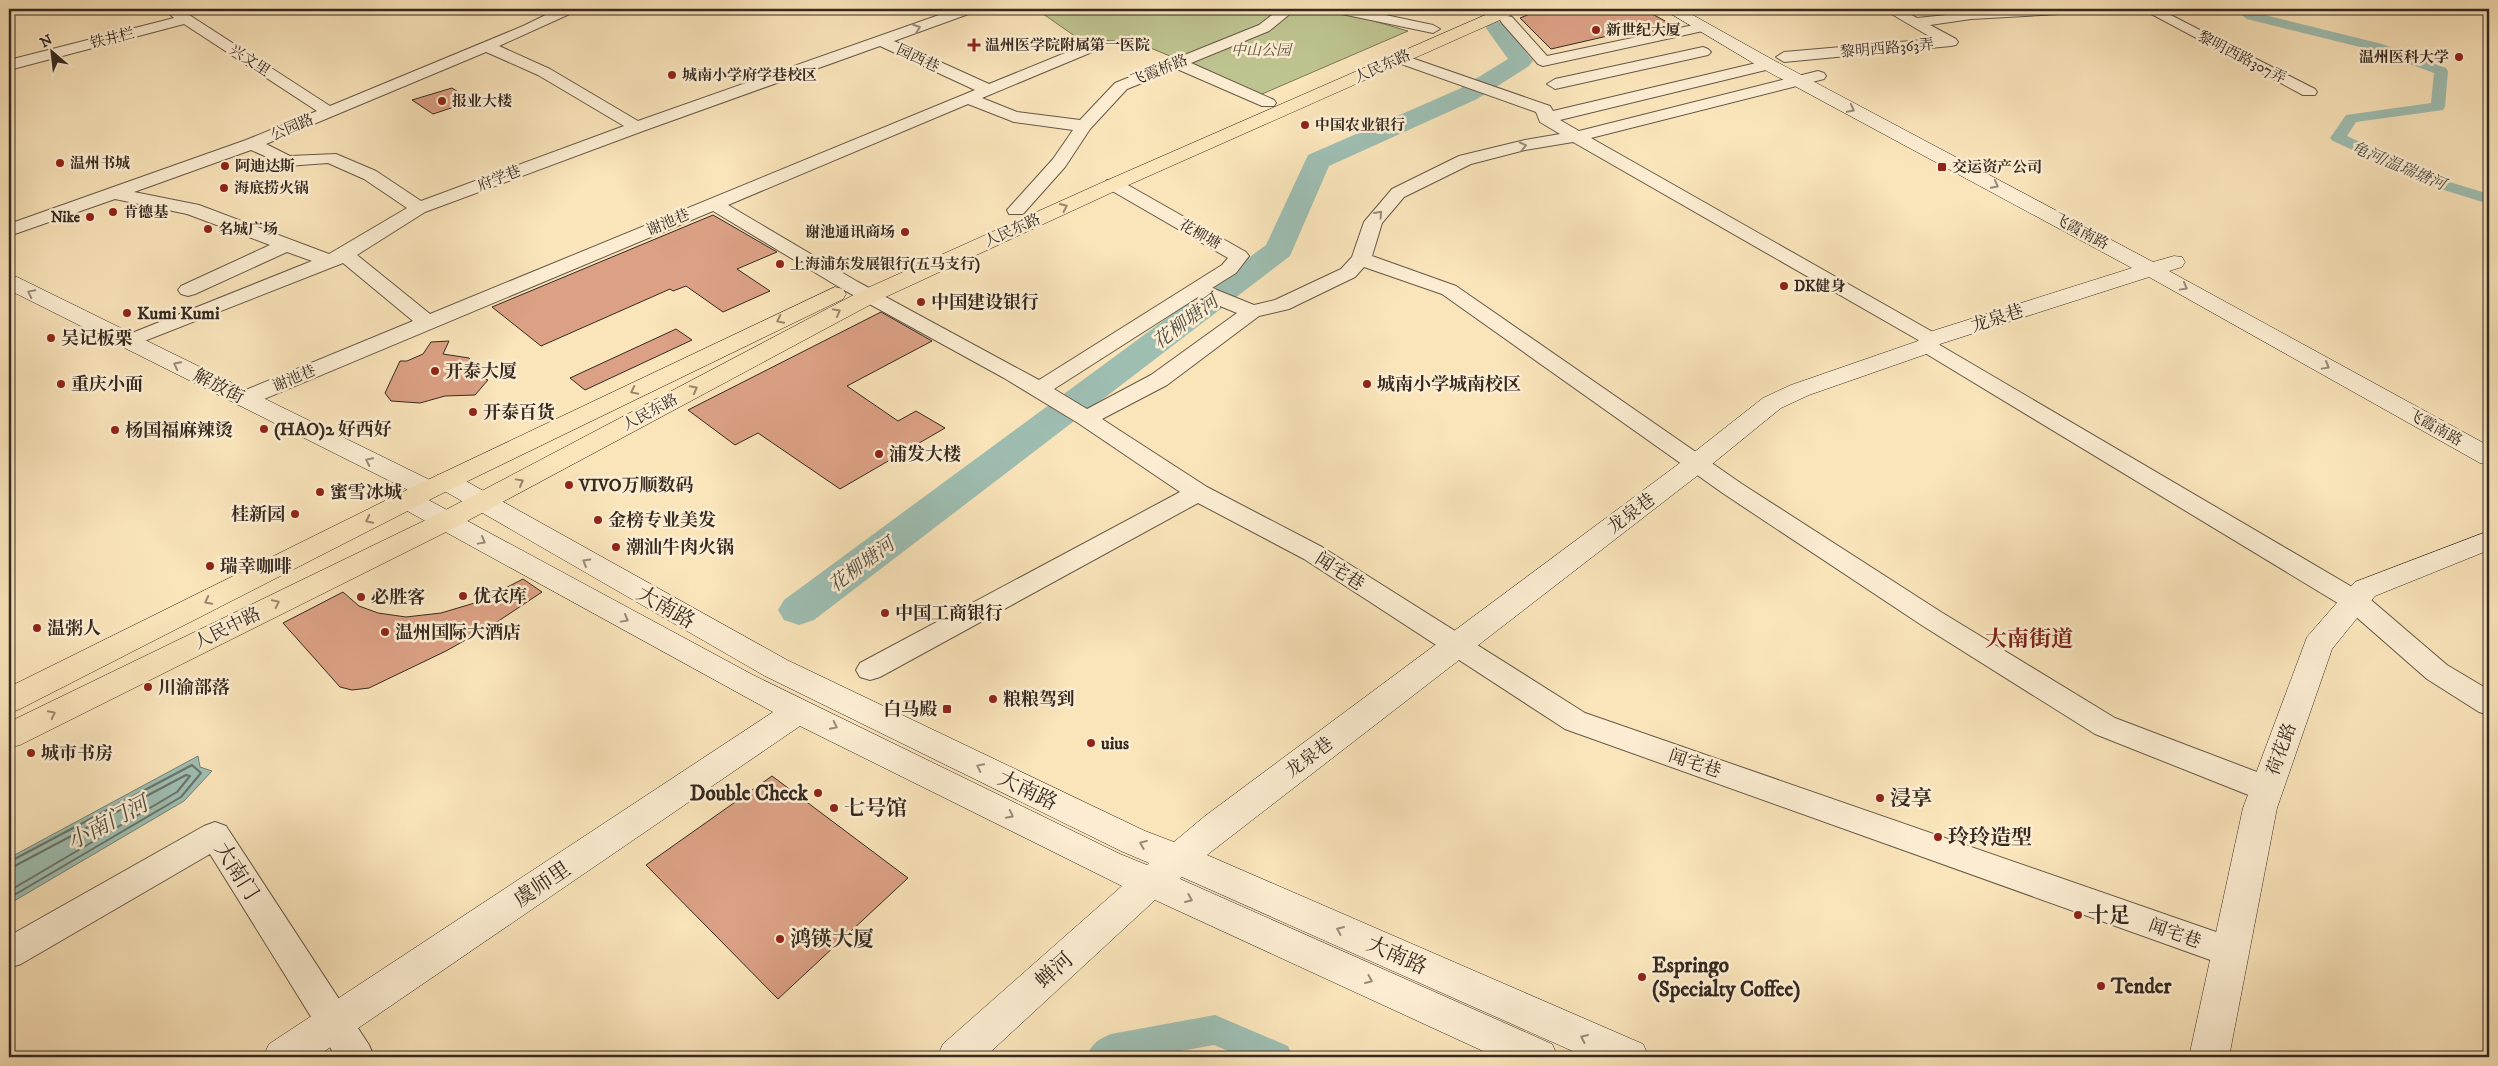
<svg xmlns="http://www.w3.org/2000/svg" width="2498" height="1066" font-family="'IM FELL DW Pica','Noto Serif SC',serif">
<rect width="100%" height="100%" fill="#fae4ba"/>
<filter id="stains"><feTurbulence type="fractalNoise" baseFrequency=".004" numOctaves="4"/><feColorMatrix values="0 0 0 0 .2 0 0 0 0 .09 0 0 0 0 .02 0 0 0 .5 -.17"/></filter>
<radialGradient id="worn" r=".72"><stop offset=".6" stop-color="#630" stop-opacity="0"/><stop offset="1" stop-color="#630" stop-opacity=".3"/></radialGradient>
<path fill="#bec490" stroke="#7a7658" d="M1036,9H1333L1408,31L1262,94L1136,42L1079,39Z"/>
<path fill="#9ebeb2" stroke="#748278" d="M198,756L200,767L212,771L184,801L9,904V858Z"/>
<g fill="none" stroke-linecap="round" stroke-linejoin="round">
<path stroke="#6a7469" stroke-width="2" d="M9,862L192,765L201,773L181,797L9,898
M9,869L186,775L190,776L177,792L9,891"/>
<path fill="#9ebeb2" fill-rule="evenodd" d="M2233,9H2248L2257,13L2382,44L2446,68L2448,71L2445,107L2443,110L2356,122L2347,136L2443,180L2489,194V204L2431,186L2333,141L2330,138L2346,115L2431,103L2434,73L2372,50L2247,19Z
M1215,1015L1288,1046L1293,1057H1242L1214,1045L1148,1057H1086C1092,1044 1098,1039 1111,1034Z"/>
<path fill="#9ebeb2" fill-rule="evenodd" d="M1497,21L1505,23L1529,56L1533,61L1529,66L1477,99L1329,166L1290,256L814,620L799,625L784,620L778,610L784,600L1266,245L1308,155L1459,89L1508,59L1486,28L1489,23Z"/>
</g>
<path fill="#dca185" stroke="#352920" d="M1542,9H1643L1676,27L1640,34L1625,32L1551,49L1520,18Z
M452,88L472,101L433,114L412,100Z
M713,215L777,252L737,269L770,291L723,312L686,286L673,291L670,289L541,346L492,307Z
M881,312L932,341L847,386L898,421L916,411L945,428L840,489L758,433L735,445L688,410Z
M676,329L692,340L585,390L570,378Z
M449,341L443,354L469,358L474,365L476,376L488,380L475,395L445,396L420,403L391,401L385,393L400,361H407L423,354L431,342Z
M523,579L542,592L494,624L446,651L369,688L352,690L340,687L283,623L343,592L359,606L378,613L406,617L441,613L478,602Z
M772,776L908,878L778,999L646,865Z"/>
<g fill="none" stroke-linecap="round" stroke-linejoin="round">
<g stroke="#665846" stroke-width="2">
<path id="street" d="M164,9H180L330,106L523,26L558,9H576L574,12L499,46L550,69L638,121L956,9H976L974,12L894,41L989,84L1087,44H1097L1100,47L1097,50L982,98L1017,112L1080,120L1115,83L1259,25L1280,9H1296L1269,31L1191,63L1274,100L1276,103L1274,106H1262L1177,69L1127,89L1090,129L1065,167L1023,214H1009L1007,210L1053,159L1073,130L1014,122L968,104L728,205L858,282L1039,380L1222,265L1228,258L1107,188L1104,184L1107,180H1119L1246,252L1249,256L1236,273L1212,288L1254,305L1275,300L1341,269L1352,257L1364,222L1392,189L1459,156L1525,140L1560,134L1540,122L1536,112L1393,61L1390,58L1393,55H1403L1550,106L1553,111L1769,60L1777,65L1774,68L1560,120L1579,131L1818,71L1824,73L1826,76L1824,79L1591,138L1938,335L1942,339L1938,344L2364,594L2447,665L2489,690V715L2479,712L2427,679L2346,608L1920,350L1916,346L1920,341L1573,142L1525,150L1471,164L1404,197L1382,223L1372,256L1456,286L1742,484L1941,612L2115,718L2278,780L2282,789L2278,798L2267,801L2256,798L2095,734L1923,626L1724,494L1442,294L1364,267L1355,277L1289,309L1259,316L1167,385L1102,419L1207,487L1322,547L1585,713L2242,941L2247,952L2242,963L2230,967L1565,729L1304,559L1198,503L880,677L870,680L860,677L856,670L860,663L1180,492L1078,423L1004,378L844,290L713,211L252,404L244,406L236,404L233,399L236,394L413,321L343,263L129,347L122,345L118,341L122,337L312,261L287,252L195,294L188,296L181,294L178,290L181,286L270,245L187,214L115,199L9,236V224L246,140L317,111L184,24L9,70V60L174,18ZM880,46L975,90L430,314L357,255L425,212L643,131ZM486,52L538,75L624,126L421,201L376,171L336,154L290,156L266,144ZM251,150L287,166L328,163L364,179L407,208L329,254L199,205L134,192ZM1198,297L1237,313L1151,375L1087,409L1054,389Z
M1330,9H1357L1433,25L1440,29L1433,33L1337,13Z
M1883,9H1900L1917,18L2005,9H2084L2077,13L1971,19L1930,25L1956,39L1958,42L1956,45L1951,46L1784,62L1776,57L1784,52L1934,39Z
M2142,9H2159L2315,89L2317,92L2315,95H2303Z
M1507,16L1512,17L1547,56L1703,23L1710,27L1703,31L1543,66L1538,64L1502,23L1500,20L1502,17Z
M1703,47L1708,49L1711,52L1708,55L1555,89L1547,84L1555,79Z
M215,822L226,826L369,1045L374,1057H336L210,854L21,964L9,968V936L204,826Z"/>
</g>
<g stroke="#352920" stroke-width="1">
<path id="secondary" d="M1663,9H1682L1775,61L2153,262L2174,256L2182,257L2185,262L2182,267L2169,271L2489,446V465L2480,463L2149,277L1940,344L1935,351L1809,395L1781,408L1706,469L1207,855L1643,1044L1649,1057H1586L1182,877L1180,879L1552,1044L1558,1057H1496L1155,900L985,1057H937L943,1044L1122,886L800,726L316,1057H263L269,1044L773,712L400,507L396,501L400,495L414,493L9,290V276L17,277L434,482L437,475L446,473L455,475L787,660L1145,831L1174,842L1205,816L1688,457L1763,398L1791,385L1918,341L1923,334L2132,268L1763,69ZM441,489L765,676L1121,851L1149,863L1147,865L1120,854L753,675L423,497L428,499L437,496Z
M2489,531V550L2375,596L2332,649L2277,808L2229,1057H2189L2243,808L2307,637L2355,582Z"/>
</g>
<g stroke="#352920" stroke-width="1">
<path id="highway" d="M1499,9H1520L1518,12L1115,191L879,300L456,527L20,745L9,748V722L436,515L863,290L1101,183Z
M835,287L843,289L846,294L843,299L437,496L20,709L9,713V687L419,484Z"/>
</g>
<use href="#street" fill="#fcedd2" fill-rule="evenodd"/>
<use href="#secondary" fill="#fcedd2" fill-rule="evenodd"/>
<use href="#highway" fill="#fae4ba" fill-rule="evenodd"/>
</g>
<defs><path id="oneway-chevron" d="M-2-3.5L2.5 0L-2 3.5" fill="none" stroke-width="1.6" stroke-linecap="round" stroke-linejoin="round" transform="scale(1.25)"/></defs>
<g stroke="#988b79">
<use href="#oneway-chevron" transform="translate(917 28) rotate(-20)"/>
<use href="#oneway-chevron" transform="translate(1851 109) rotate(28)"/>
<use href="#oneway-chevron" transform="translate(1523 146) rotate(-12)"/>
<use href="#oneway-chevron" transform="translate(1995 185) rotate(28)"/>
<use href="#oneway-chevron" transform="translate(1379 214) rotate(-48)"/>
<use href="#oneway-chevron" transform="translate(2184 287) rotate(29)"/>
<use href="#oneway-chevron" transform="translate(31 293) rotate(-154)"/>
<use href="#oneway-chevron" transform="translate(177 365) rotate(-153)"/>
<use href="#oneway-chevron" transform="translate(2326 366) rotate(29)"/>
<use href="#oneway-chevron" transform="translate(369 461) rotate(-154)"/>
<use href="#oneway-chevron" transform="translate(482 541) rotate(29)"/>
<use href="#oneway-chevron" transform="translate(586 562) rotate(-150)"/>
<use href="#oneway-chevron" transform="translate(625 619) rotate(29)"/>
<use href="#oneway-chevron" transform="translate(834 726) rotate(26)"/>
<use href="#oneway-chevron" transform="translate(980 767) rotate(-154)"/>
<use href="#oneway-chevron" transform="translate(1010 815) rotate(27)"/>
<use href="#oneway-chevron" transform="translate(1143 844) rotate(-158)"/>
<use href="#oneway-chevron" transform="translate(1189 899) rotate(23)"/>
<use href="#oneway-chevron" transform="translate(1340 930) rotate(-156)"/>
<use href="#oneway-chevron" transform="translate(1369 980) rotate(24)"/>
<use href="#oneway-chevron" transform="translate(1584 1038) rotate(-156)"/>
</g>
<g stroke="#98866d">
<use href="#oneway-chevron" transform="translate(1064 207) rotate(-24)"/>
<use href="#oneway-chevron" transform="translate(837 312) rotate(-28)"/>
<use href="#oneway-chevron" transform="translate(780 320) rotate(154)"/>
<use href="#oneway-chevron" transform="translate(694 389) rotate(-28)"/>
<use href="#oneway-chevron" transform="translate(634 391) rotate(154)"/>
<use href="#oneway-chevron" transform="translate(520 482) rotate(-29)"/>
<use href="#oneway-chevron" transform="translate(369 520) rotate(154)"/>
<use href="#oneway-chevron" transform="translate(208 601) rotate(153)"/>
<use href="#oneway-chevron" transform="translate(276 603) rotate(-26)"/>
<use href="#oneway-chevron" transform="translate(52 714) rotate(-26)"/>
</g>
<g fill="#8f2418" stroke="#fcedd2" stroke-width="2">
<circle cx="1596" cy="30" r="5"/>
<path d="M971.5 37.5h5v5h5v5h-5v5h-5v-5h-5v-5h5z"/>
<circle cx="2459" cy="57" r="5"/>
<circle cx="672" cy="75" r="5"/>
<circle cx="442" cy="101" r="5"/>
<circle cx="1305" cy="125" r="5"/>
<circle cx="60" cy="163" r="5"/>
<circle cx="225" cy="166" r="5"/>
<rect x="1937" y="162" width="10" height="10" rx="2.5"/>
<circle cx="224" cy="188" r="5"/>
<circle cx="113" cy="212" r="5"/>
<circle cx="90" cy="217" r="5"/>
<circle cx="208" cy="229" r="5"/>
<circle cx="905" cy="232" r="5"/>
<circle cx="780" cy="264" r="5"/>
<circle cx="1784" cy="286" r="5"/>
<circle cx="921" cy="302" r="5"/>
<circle cx="127" cy="313" r="5"/>
<circle cx="51" cy="338" r="5"/>
<circle cx="435" cy="371" r="5"/>
<circle cx="61" cy="384" r="5"/>
<circle cx="1367" cy="384" r="5"/>
<circle cx="473" cy="412" r="5"/>
<circle cx="264" cy="429" r="5"/>
<circle cx="115" cy="430" r="5"/>
<circle cx="879" cy="454" r="5"/>
<circle cx="569" cy="485" r="5"/>
<circle cx="320" cy="492" r="5"/>
<circle cx="295" cy="514" r="5"/>
<circle cx="598" cy="520" r="5"/>
<circle cx="616" cy="547" r="5"/>
<circle cx="210" cy="566" r="5"/>
<circle cx="463" cy="596" r="5"/>
<circle cx="361" cy="597" r="5"/>
<circle cx="885" cy="613" r="5"/>
<circle cx="37" cy="628" r="5"/>
<circle cx="385" cy="632" r="5"/>
<circle cx="148" cy="687" r="5"/>
<circle cx="993" cy="699" r="5"/>
<rect x="942" y="704" width="10" height="10" rx="2.5"/>
<circle cx="1091" cy="743" r="5"/>
<circle cx="31" cy="753" r="5"/>
<circle cx="818" cy="793" r="5"/>
<circle cx="1880" cy="798" r="5"/>
<circle cx="834" cy="808" r="5"/>
<circle cx="1938" cy="837" r="5"/>
<circle cx="2078" cy="915" r="5"/>
<circle cx="780" cy="939" r="5"/>
<circle cx="1642" cy="977" r="5"/>
<circle cx="2101" cy="986" r="5"/>
</g>
<g text-anchor="middle" stroke-width="5" stroke-linejoin="round" paint-order="stroke">
<g font-size="15" font-weight="bold" fill="#352920" stroke="#fcedd2" text-anchor="start">
<text x="1606" y="35">新世纪大厦</text>
<text x="985" y="50">温州医学院附属第一医院</text>
<text x="2449" y="62" text-anchor="end">温州医科大学</text>
<text x="682" y="80">城南小学府学巷校区</text>
<text x="452" y="106">报业大楼</text>
<text x="1315" y="130">中国农业银行</text>
<text x="70" y="168">温州书城</text>
<text x="235" y="171">阿迪达斯</text>
<text x="1952" y="172">交运资产公司</text>
<text x="234" y="193">海底捞火锅</text>
<text x="123" y="217">肯德基</text>
<text x="80" y="222" text-anchor="end">Nike</text>
<text x="218" y="234">名城广场</text>
<text x="895" y="237" text-anchor="end">谢池通讯商场</text>
<text x="790" y="269">上海浦东发展银行(五马支行)</text>
<text x="1794" y="291">DK健身</text>
</g>
<g font-size="15" fill="#352920" stroke="#fcedd2">
<text transform="translate(112 38) rotate(-14)" y="5">铁井栏</text>
<text transform="translate(1887 48) rotate(-5)" y="5">黎明西路363弄</text>
<text transform="translate(2242 57) rotate(27)" y="5">黎明西路307弄</text>
<text transform="translate(918 58) rotate(25)" y="5">园西巷</text>
<text transform="translate(250 60) rotate(33)" y="5">兴文里</text>
<text transform="translate(1382 66) rotate(-24)" y="5">人民东路</text>
<text transform="translate(1159 70) rotate(-22)" y="5">飞霞桥路</text>
<text transform="translate(292 127) rotate(-23)" y="5">公园路</text>
<text transform="translate(499 178) rotate(-21)" y="5">府学巷</text>
<text transform="translate(668 222) rotate(-23)" y="5">谢池巷</text>
<text transform="translate(1012 230) rotate(-24)" y="5">人民东路</text>
<text transform="translate(2081 231) rotate(28)" y="5">飞霞南路</text>
<text transform="translate(1200 234) rotate(29)" y="5">花柳塘</text>
<text transform="translate(294 378) rotate(-23)" y="5">谢池巷</text>
<text transform="translate(650 412) rotate(-28)" y="5">人民东路</text>
<text transform="translate(2435 427) rotate(29)" y="5">飞霞南路</text>
</g>
<g font-size="15" font-style="italic" fill="#57503c" stroke="#fcedd2">
<text x="1261" y="55">中山公园</text>
</g>
<g font-size="16" font-style="italic" fill="#4f4e44" stroke="#fcedd2">
<text transform="translate(2399 165) rotate(23)" y="6">龟河/温瑞塘河</text>
</g>
<g font-size="18" font-weight="bold" fill="#352920" stroke="#fcedd2" text-anchor="start">
<text x="931" y="308">中国建设银行</text>
<text x="137" y="319">Kumi Kumi</text>
<text x="61" y="344">吴记板栗</text>
<text x="445" y="377">开泰大厦</text>
<text x="71" y="390">重庆小面</text>
<text x="1377" y="390">城南小学城南校区</text>
<text x="483" y="418">开泰百货</text>
<text x="274" y="435">(HAO)2 好西好</text>
<text x="125" y="436">杨国福麻辣烫</text>
<text x="889" y="460">浦发大楼</text>
<text x="579" y="491">VIVO万顺数码</text>
<text x="330" y="498">蜜雪冰城</text>
<text x="285" y="520" text-anchor="end">桂新园</text>
<text x="608" y="526">金榜专业美发</text>
<text x="626" y="553">潮汕牛肉火锅</text>
<text x="220" y="572">瑞幸咖啡</text>
<text x="473" y="602">优衣库</text>
<text x="371" y="603">必胜客</text>
<text x="895" y="619">中国工商银行</text>
<text x="47" y="634">温粥人</text>
<text x="395" y="638">温州国际大酒店</text>
<text x="158" y="693">川渝部落</text>
<text x="1003" y="705">粮粮驾到</text>
<text x="937" y="715" text-anchor="end">白马殿</text>
<text x="1101" y="749">uius</text>
<text x="41" y="759">城市书房</text>
</g>
<g font-size="18" fill="#352920" stroke="#fcedd2">
<text transform="translate(1997 318) rotate(-18)" y="6">龙泉巷</text>
<text transform="translate(219 386) rotate(27)" y="6">解放街</text>
<text transform="translate(1631 513) rotate(-37)" y="6">龙泉巷</text>
<text transform="translate(1340 571) rotate(33)" y="6">闻宅巷</text>
<text transform="translate(227 628) rotate(-26)" y="6">人民中路</text>
<text transform="translate(2281 749) rotate(-70)" y="6">荷花路</text>
<text transform="translate(1309 757) rotate(-37)" y="6">龙泉巷</text>
<text transform="translate(1695 763) rotate(19)" y="6">闻宅巷</text>
<text transform="translate(2175 933) rotate(20)" y="6">闻宅巷</text>
</g>
<g font-size="19" font-style="italic" fill="#4f4e44" stroke="#fcedd2">
<text transform="translate(1185 321) rotate(-37)" y="7">花柳塘河</text>
<text transform="translate(861 564) rotate(-37)" y="7">花柳塘河</text>
</g>
<g font-size="21" fill="#352920" stroke="#fcedd2">
<text transform="translate(666 607) rotate(30)" y="7">大南路</text>
<text transform="translate(1028 790) rotate(26)" y="7">大南路</text>
<text transform="translate(237 871) rotate(58)" y="7">大南门</text>
<text transform="translate(542 884) rotate(-34)" y="7">虞师里</text>
<text transform="translate(1397 955) rotate(24)" y="7">大南路</text>
<text transform="translate(1054 970) rotate(-42)" y="7">蝉河</text>
</g>
<g font-size="21" font-weight="bold" fill="#352920" stroke="#fcedd2" text-anchor="start">
<text x="808" y="800" text-anchor="end">Double Check</text>
<text x="1890" y="805">浸享</text>
<text x="844" y="815">七号馆</text>
<text x="1948" y="844">玲玲造型</text>
<text x="2088" y="922">十足</text>
<text x="790" y="946">鸿锳大厦</text>
<text x="1652" y="972">Espringo<tspan x="1652" dy="24">(Specialty Coffee)</tspan></text>
<text x="2111" y="993">Tender</text>
</g>
<g font-size="22" font-weight="bold" fill="#7a1f14" stroke="#fcedd2">
<text x="2029" y="646">大南街道</text>
</g>
<g font-size="22" font-style="italic" fill="#4f4e44" stroke="#fcedd2">
<text transform="translate(107 822) rotate(-28)" y="8">小南门河</text>
</g>
</g>
<rect width="2498" height="1066" fill="none" stroke="#fae4ba" stroke-width="30"/>
<rect x="10" y="10" width="2478" height="1046" fill="none" stroke="#352920" stroke-width="2.5"/>
<rect x="15" y="15" width="2468" height="1036" fill="none" stroke="#352920"/>
<g transform="translate(52 52) rotate(332)" stroke="#fcedd2" stroke-width="4" paint-order="stroke">
<path d="M0-4L9 19L0 12L-9 19Z" fill="#352920"/>
<text y="-8" font-size="14" font-weight="bold" text-anchor="middle" fill="#352920">N</text>
</g>
<rect width="100%" height="100%" filter="url(#stains)"/>
<rect width="100%" height="100%" fill="url(#worn)"/>
</svg>
